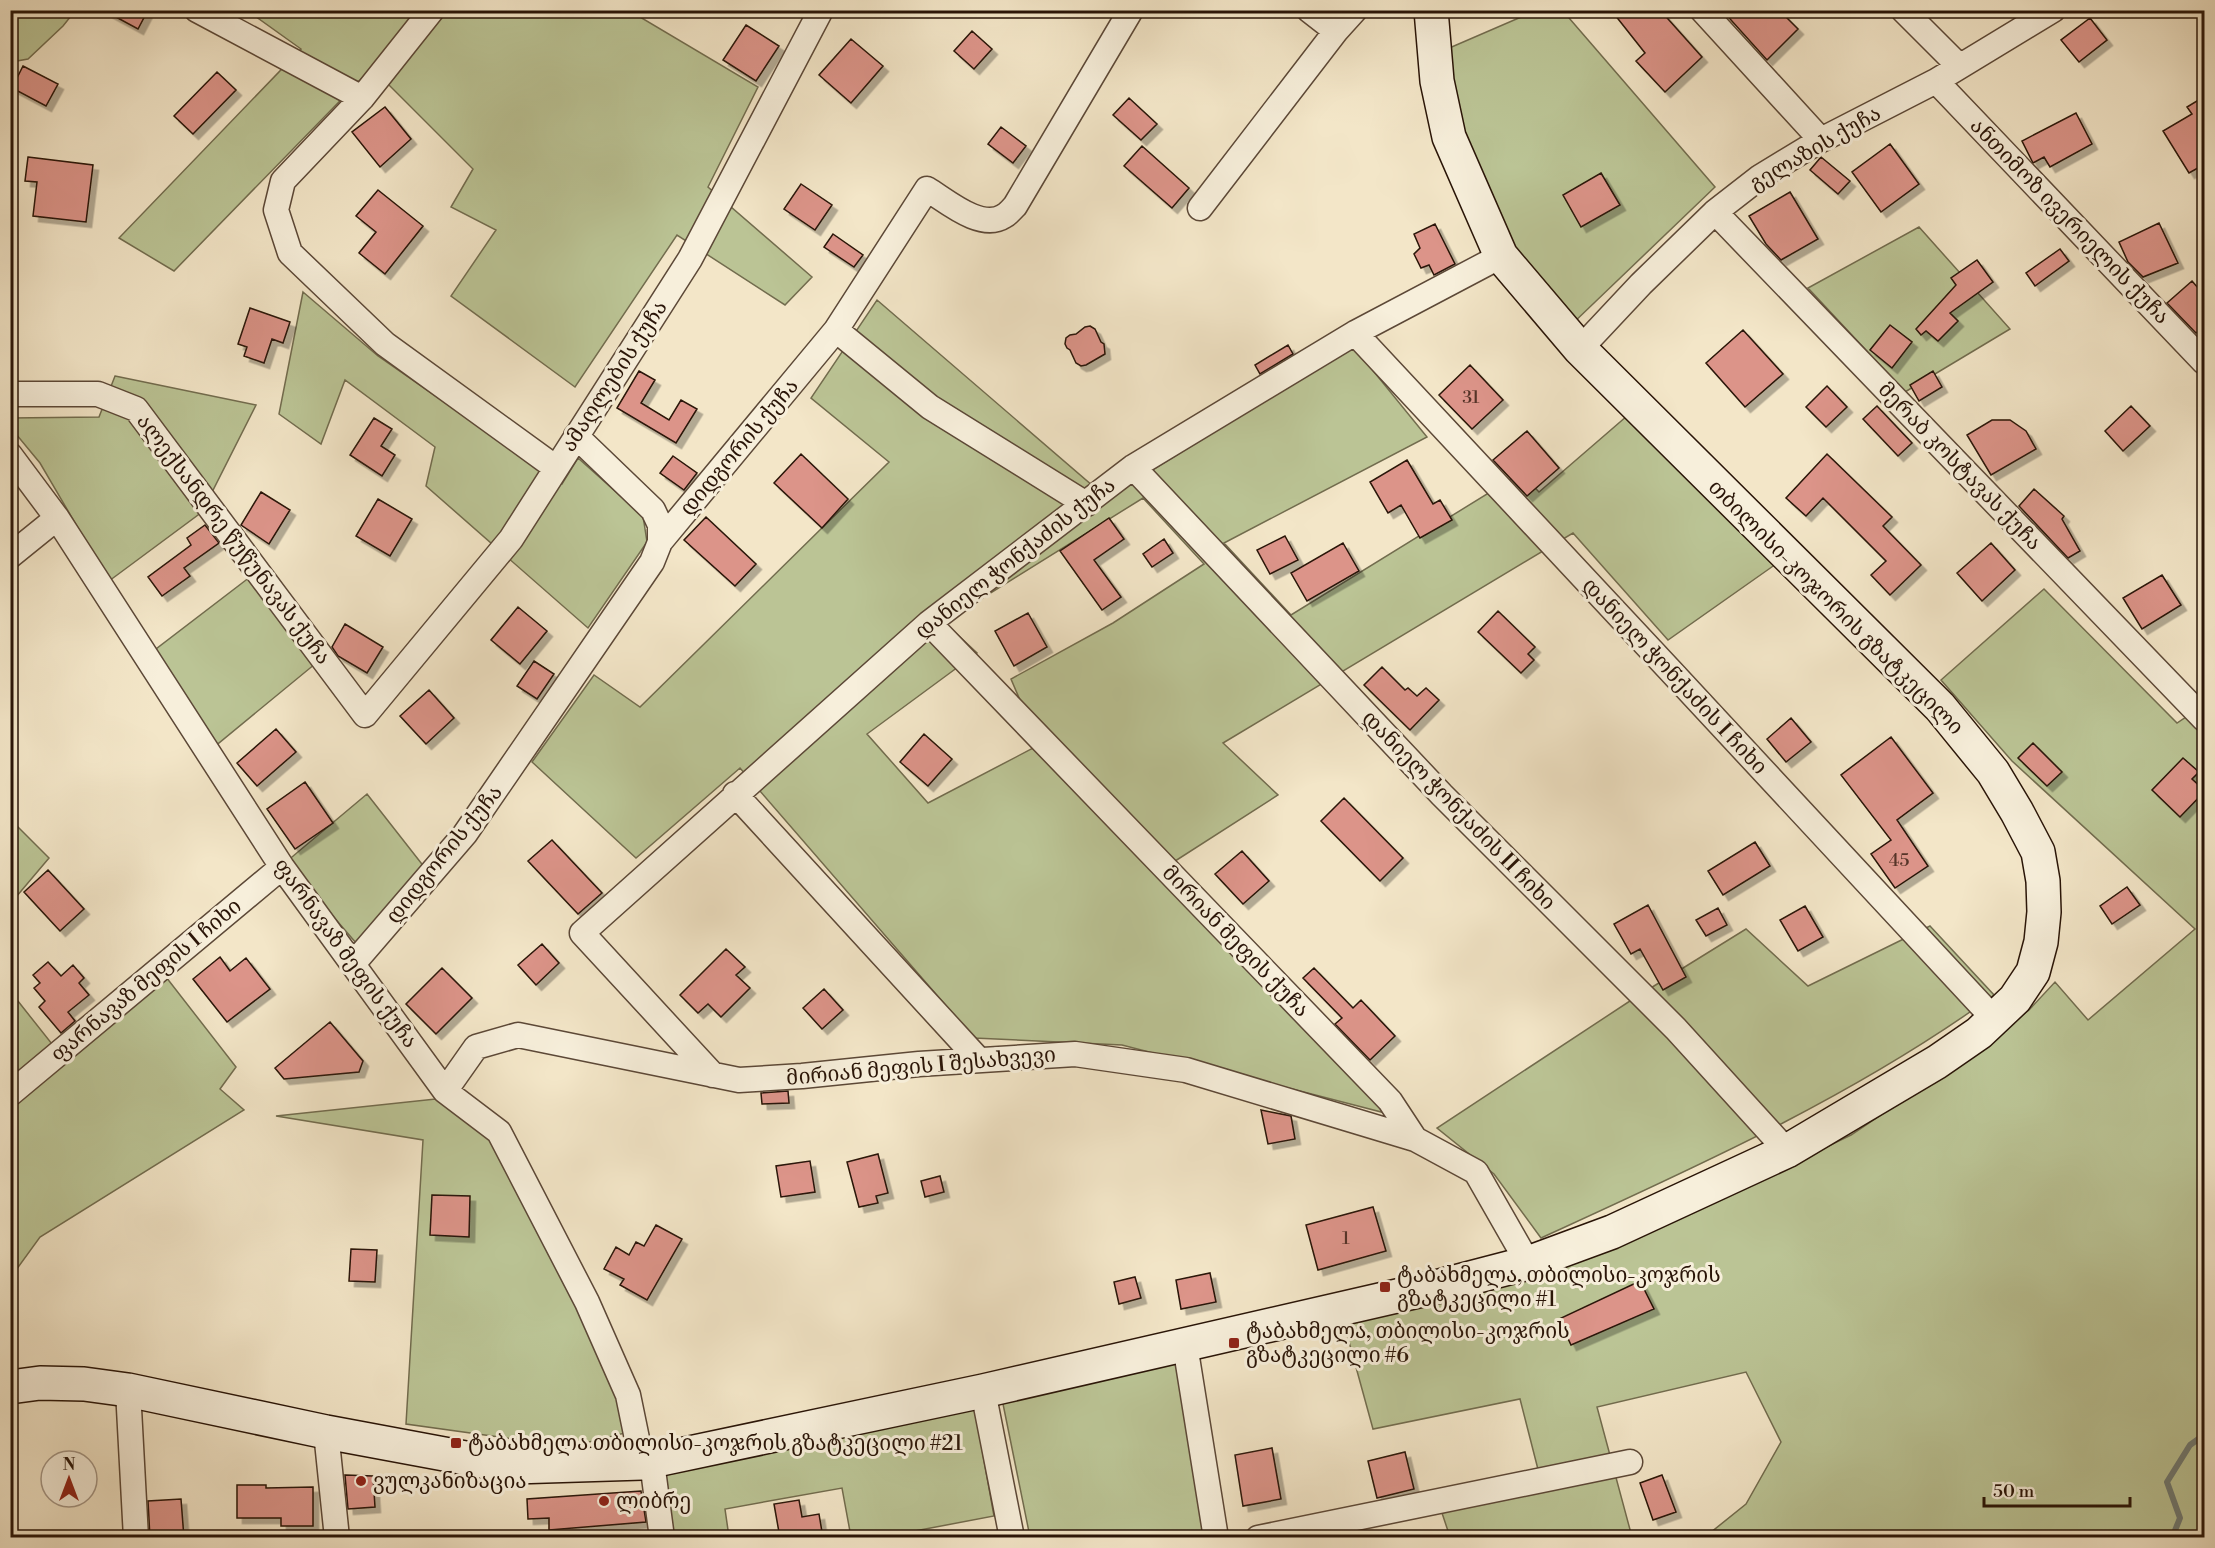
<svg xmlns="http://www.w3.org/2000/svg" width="2215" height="1548" font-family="'Libre Bodoni','Noto Serif Georgian',serif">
<defs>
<filter id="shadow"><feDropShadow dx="5.5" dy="5.5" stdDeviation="0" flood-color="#0004"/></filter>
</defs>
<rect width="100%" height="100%" fill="#f3e6c8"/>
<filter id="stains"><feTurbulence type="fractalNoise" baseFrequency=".00333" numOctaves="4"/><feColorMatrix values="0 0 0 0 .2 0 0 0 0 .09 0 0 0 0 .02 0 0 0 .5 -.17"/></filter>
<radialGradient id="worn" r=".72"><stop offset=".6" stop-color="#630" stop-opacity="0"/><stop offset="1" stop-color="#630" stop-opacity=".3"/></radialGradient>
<path fill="#bbc495" stroke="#726c4e" stroke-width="1.5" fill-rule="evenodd" d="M11,10H75V11L63,26L28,59L11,62Z
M248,11H630L758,87L708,187L812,277L785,305L677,235L575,387L451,296L496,230L451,207L473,169L372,68L174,271L119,238L301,49Z
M1535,11H1563L1715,187L1569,327L1517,267L1481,186L1453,97L1447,49Z
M1919,227L2010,329L1905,392L1808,288Z
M303,292L378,356L562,484L578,458L643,516L647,542L588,628L426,486L435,447L345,380L321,444L279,414Z
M877,300L1107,498L1353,346L1427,437L1224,543L1291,615L1521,473L1539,492L1627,416L1776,564L1668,640L1573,533L1223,743L1278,795L1158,872L1389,1114L1122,1045L974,1038L740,768L636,858L532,762L594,675L640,707L889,462L811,398ZM1143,498L1204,564L1113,623L1011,679L1039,745L928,803L867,734L977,653L944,622Z
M115,376L256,405L202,512L109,581L40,463L11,428L10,418L99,417Z
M250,577L315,664L214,747L156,649Z
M2044,589L2177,723L2204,705V1537H1705L1746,1504L1781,1442L1746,1372L1597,1407L1632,1537H1450L1442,1513L1542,1485L1520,1399L1373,1429L1343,1320L1754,1182L1851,1135L1976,1051L2029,1010L2055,982L2088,1020L2195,929L2012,761L1941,680Z
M367,794L425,868L357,944L286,862Z
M11,820L49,858L11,903Z
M1930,926L1994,995C1855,1096 1696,1167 1541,1238L1494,1174L1437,1128L1633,999L1746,929L1808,986Z
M166,977L236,1067L220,1089L244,1110L40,1237L11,1277L10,991L67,1063Z
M445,1098L494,1139L625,1394L629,1432L585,1443L521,1440L406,1424L423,1140L276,1116Z
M1177,1355L1207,1537H1030L1002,1399Z
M974,1404L994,1516L883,1537H851L842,1488L725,1509L729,1537H672L661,1468Z"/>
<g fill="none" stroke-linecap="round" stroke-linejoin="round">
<path stroke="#6f7a74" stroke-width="6" d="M2172,1538L2180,1518L2167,1482L2190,1445L2204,1435"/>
</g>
<path fill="#dc9489" stroke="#291407" stroke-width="1.5" filter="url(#shadow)" d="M103,10H148L138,29Z
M1611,10H1660L1702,57L1665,92L1636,61L1645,53Z
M1722,10H1779L1798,29L1767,60Z
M2090,18L2107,40L2079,62L2061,40Z
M746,25L779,46L756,81L723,60Z
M972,31L992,49L974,69L954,51Z
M851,39L883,66L851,103L819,75Z
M23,66L58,84L46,106L12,88Z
M217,72L236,90L193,134L174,116Z
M2205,96V164L2189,173L2163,131L2192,114L2187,107Z
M1129,98L1157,124L1141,140L1113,115Z
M385,107L411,139L380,167L352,132Z
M2076,113L2092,144L2050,167L2044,157L2033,163L2022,141Z
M1001,127L1026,146L1013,163L988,144Z
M1890,144L1919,184L1881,212L1852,172Z
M1142,146L1189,188L1172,208L1124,166Z
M28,157L93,165L86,222L33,216L37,182L25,181Z
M1821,157L1850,181L1838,194L1810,170Z
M1601,173L1620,205L1581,227L1563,195Z
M801,184L832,205L815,230L784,209Z
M378,190L423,226L385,274L359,253L376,232L356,216Z
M1790,192L1818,239L1781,260L1766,244L1749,216Z
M2159,223L2178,263L2143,277L2128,262L2119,242Z
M1435,224L1455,264L1434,275L1429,265L1421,268L1414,254L1420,248L1414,234Z
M833,234L863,255L854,267L824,247Z
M2060,249L2069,261L2035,286L2026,273Z
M1977,260L1993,282L1950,313L1958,321L1938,341L1926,331L1921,335L1916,329L1956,285L1951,278Z
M2192,281L2205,296V326L2196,333L2167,303Z
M250,308L290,322L283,343L272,339L264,363L244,356L247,347L238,344Z
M1890,325L1912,342L1892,368L1870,350Z
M1090,326L1095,329L1101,342L1104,344L1105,354L1086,365L1081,366L1076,363L1070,350L1067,348L1065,344L1066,338L1070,335L1076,334L1085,327Z
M1743,330L1783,374L1745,407L1706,363Z
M1288,345L1293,354L1260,374L1255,365Z
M1470,365L1503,400L1472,429L1439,395Z
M639,371L655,380L641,403L669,420L681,400L697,409L676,443L617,408Z
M1933,371L1942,387L1919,401L1910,385Z
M1827,386L1847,407L1826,427L1806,407Z
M1877,406L1912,443L1898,456L1863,419Z
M2131,406L2150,426L2123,451L2105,431Z
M374,418L392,429L381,446L395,455L382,476L350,455Z
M1992,420H2010L2026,431L2036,449L1991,475L1967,435Z
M1527,431L1559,468L1527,496L1493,460Z
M801,454L848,499L822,528L774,483Z
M1827,454L1892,517L1883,526L1921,565L1890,595L1871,575L1886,561L1823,498L1806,516L1786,498Z
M673,456L697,473L684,490L660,473Z
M1407,460L1433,504L1440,500L1452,520L1420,538L1401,505L1388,513L1370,482Z
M2034,489L2064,516L2062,519L2080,551L2068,558L2019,506Z
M261,492L290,510L269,544L241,525Z
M378,499L412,519L390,556L356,536Z
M706,517L756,564L735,586L684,540Z
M1109,518L1124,539L1094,560L1121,597L1102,610L1060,551Z
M205,525L219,543L184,568L190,576L162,596L148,577L191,545L187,538Z
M1285,536L1298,560L1270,574L1257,550Z
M1164,539L1173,553L1152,567L1143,554Z
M1343,543L1359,571L1307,601L1291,573Z
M1991,543L2015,570L1982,601L1957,573Z
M2162,575L2181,605L2142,629L2123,598Z
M518,607L547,631L520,664L491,640Z
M1498,611L1535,647L1528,654L1534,660L1521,673L1478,632Z
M1028,613L1047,647L1014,666L995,631Z
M345,624L383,647L367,673L338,656L332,647Z
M534,661L554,674L537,699L517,686Z
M1382,667L1405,690L1408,688L1417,696L1426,688L1439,700L1410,730L1364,685Z
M429,690L454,718L426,744L400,716Z
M1791,718L1811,742L1786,762L1767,739Z
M276,729L296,752L257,786L237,763Z
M924,734L952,759L928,786L900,762Z
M1891,737L1933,793L1897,820L1928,866L1895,888L1871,854L1891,840L1841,775Z
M2033,743L2062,772L2047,786L2018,758Z
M2183,758L2199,772L2192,779L2205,791L2180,817L2152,790Z
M305,782L333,823L295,849L267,809Z
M1344,798L1403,858L1380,881L1321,821Z
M552,840L602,893L578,914L528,861Z
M1755,842L1770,866L1723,895L1708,871Z
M1242,851L1269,881L1243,904L1215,874Z
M48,870L84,909L60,931L24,892Z
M2127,887L2140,905L2112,924L2100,906Z
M1648,905L1686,977L1663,990L1640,949L1631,954L1614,924Z
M1805,906L1823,937L1798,951L1780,920Z
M1718,908L1727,925L1706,936L1696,920Z
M542,944L559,963L536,985L518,965Z
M726,949L745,967L736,975L750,988L721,1017L708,1004L698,1013L680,995Z
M220,957L230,971L246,958L270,989L227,1022L193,979Z
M48,962L61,976L73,965L84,978L79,983L89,995L68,1012L75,1021L61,1033L39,1007L45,1001L34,988L40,983L33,975Z
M442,968L472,998L436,1034L406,1004Z
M1314,968L1353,1008L1361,1000L1395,1036L1370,1060L1335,1024L1342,1018L1303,978Z
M824,989L843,1010L822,1029L803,1008Z
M330,1022L363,1061L359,1072L284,1079L275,1068Z
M788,1091L789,1103L762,1104L761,1093Z
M1261,1110L1291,1116L1295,1139L1268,1144Z
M878,1154L888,1193L876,1196L878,1203L859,1207L847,1162Z
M810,1161L815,1192L781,1197L776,1166Z
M940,1176L944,1192L925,1197L921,1181Z
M432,1195L470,1196L469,1237L430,1235Z
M1373,1207L1386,1251L1318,1270L1306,1225Z
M656,1225L682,1239L647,1300L620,1285L624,1279L604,1269L616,1247L629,1255L636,1242L644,1246Z
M351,1249L377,1250L375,1282L349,1281Z
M1210,1273L1216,1302L1181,1309L1176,1280Z
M1135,1277L1141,1298L1119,1304L1114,1282Z
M1640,1281L1654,1309L1571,1345L1559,1319Z
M1272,1448L1281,1499L1243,1506L1235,1455Z
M1405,1452L1414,1489L1377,1498L1368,1461Z
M345,1475L373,1476L375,1507L348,1509Z
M1662,1475L1676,1512L1653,1520L1640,1483Z
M237,1485H266V1488L313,1487V1526H281V1518H237Z
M641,1491L646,1522L549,1530V1518L528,1519L527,1499Z
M181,1499L184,1538H150L148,1501Z
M799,1500L802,1517L819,1514L823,1538H780L774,1504Z"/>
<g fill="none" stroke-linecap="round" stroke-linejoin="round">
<g stroke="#5c4837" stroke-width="27">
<path id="street" d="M197,10L362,98
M432,10L362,98L283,181L276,210L290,253L385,344L556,468
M1309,10L1336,31L1355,10
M1702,10L1821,140
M1903,10L1959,66
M1936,81L2204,362
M1200,208L1336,31
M1715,212L2204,719
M836,330L930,407L1086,504
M1355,333C1570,561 1781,791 1995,1020
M1580,349L1641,284L1715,212L1760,177L1821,140L1936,81L2053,10
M10,394H98L136,409L365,715L511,539L690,259L821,10
M576,436L653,510L660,525V542
M10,455L57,518L282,867L445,1091L499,1132L587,1302L628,1395L642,1463
M1133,467L1442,795L1676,1029L1787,1151
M10,556L57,518
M929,623L1390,1101L1415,1139L1476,1172L1528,1263
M735,794L979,1060
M353,964L465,834L652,562L660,542L836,330L927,189C947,201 981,231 1004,216C1008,214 1012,209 1015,206L1131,10
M713,1075L582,933L929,623L1133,467L1355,333L1501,256
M445,1091L476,1047L518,1035L739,1080L802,1076L919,1064L1075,1054L1186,1070L1415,1139
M10,1094L282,867
M1185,1345L1216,1538
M128,1390L136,1538
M983,1391L1012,1538
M326,1432L337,1538
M652,1462L662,1538
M1258,1538L1630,1462"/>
</g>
<g stroke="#291407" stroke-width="36">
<path id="secondary" d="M10,1387L40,1383L84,1384L128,1390L326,1432L514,1467L642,1463L983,1391L1436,1287L1528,1263L1612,1232L1787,1151L1937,1062L1979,1033L2015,999L2033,972L2041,942L2044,912L2043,881L2038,852L2017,812L1993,772L1940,707L1580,349L1501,256L1449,137L1437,81L1431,10"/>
</g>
<use href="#street" stroke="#f7efdb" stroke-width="24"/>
<use href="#secondary" stroke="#f7efdb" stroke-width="33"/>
</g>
<g fill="#8f2418" stroke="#f7efdb" stroke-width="2">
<rect x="1379" y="1281" width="12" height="12" rx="3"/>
<rect x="1228" y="1337" width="12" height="12" rx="3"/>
<rect x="450" y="1437" width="12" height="12" rx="3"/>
<circle cx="361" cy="1481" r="6"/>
<circle cx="604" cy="1501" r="6"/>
</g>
<g text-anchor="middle" stroke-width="6" stroke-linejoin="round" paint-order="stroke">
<g font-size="18" fill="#563428">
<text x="1471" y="403">31</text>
<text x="1899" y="866">45</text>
<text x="1346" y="1244">1</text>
</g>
<g font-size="21" fill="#291407" stroke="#f7efdb">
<text transform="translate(1815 148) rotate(-30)" y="7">გელაზის ქუჩა</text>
<text transform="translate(2070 221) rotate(46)" y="7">ანთიმოზ ივერიელის ქუჩა</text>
<text transform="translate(614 376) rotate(-57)" y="7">ამაღლების ქუჩა</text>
<text transform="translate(739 447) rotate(-50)" y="7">დიდგორის ქუჩა</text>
<text transform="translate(1960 466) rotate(46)" y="7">მერაბ კოსტავას ქუჩა</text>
<text transform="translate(234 539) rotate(53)" y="7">ალექსანდრე წუწუნავას ქუჩა</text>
<text transform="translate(1015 558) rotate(-38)" y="7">დანიელ ჭონქაძის ქუჩა</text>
<text transform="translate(1836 607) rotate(45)" y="7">თბილისი-კოჯორის გზატკეცილი</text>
<text transform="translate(1675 676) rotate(47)" y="7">დანიელ ჭონქაძის I ჩიხი</text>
<text transform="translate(1459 810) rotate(46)" y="7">დანიელ ჭონქაძის II ჩიხი</text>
<text transform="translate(444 854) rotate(-51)" y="7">დიდგორის ქუჩა</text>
<text transform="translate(1236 941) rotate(46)" y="7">მირიან მეფის ქუჩა</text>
<text transform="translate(346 953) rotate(54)" y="7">ფარნავაზ მეფის ქუჩა</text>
<text transform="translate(146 980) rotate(-40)" y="7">ფარნავაზ მეფის I ჩიხი</text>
<text transform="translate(921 1066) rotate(-5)" y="7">მირიან მეფის I შესახვევი</text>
</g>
<g font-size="21" fill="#291407" stroke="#f7efdb" text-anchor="start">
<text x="1397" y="1282">ტაბახმელა, თბილისი-კოჯრის<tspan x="1397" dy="24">გზატკეცილი #1</tspan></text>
<text x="1246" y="1338">ტაბახმელა, თბილისი-კოჯრის<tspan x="1246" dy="24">გზატკეცილი #6</tspan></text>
<text x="468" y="1450">ტაბახმელა თბილისი-კოჯრის გზატკეცილი #21</text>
<text x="373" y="1488">ვულკანიზაცია</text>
<text x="616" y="1508">ლიბრე</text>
</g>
</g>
<rect width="2215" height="1548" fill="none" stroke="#f3e6c8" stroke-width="36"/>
<rect x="12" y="12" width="2191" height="1524" fill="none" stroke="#291407" stroke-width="3"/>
<rect x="18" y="18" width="2179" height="1512" fill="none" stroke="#291407" stroke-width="1.5"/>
<g transform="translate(69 1479)"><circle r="28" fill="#f7efdb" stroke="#a59786" stroke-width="1.5"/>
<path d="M0-4.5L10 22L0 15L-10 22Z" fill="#8f2418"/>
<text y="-9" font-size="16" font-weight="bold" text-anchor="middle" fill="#291407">N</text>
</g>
<path d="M1984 1497v9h146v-9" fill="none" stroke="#291407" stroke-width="3"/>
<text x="1993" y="1497" font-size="18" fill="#291407" stroke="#f7efdb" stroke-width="4.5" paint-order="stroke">50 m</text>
<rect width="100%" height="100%" filter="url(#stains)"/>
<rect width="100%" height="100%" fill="url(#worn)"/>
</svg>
